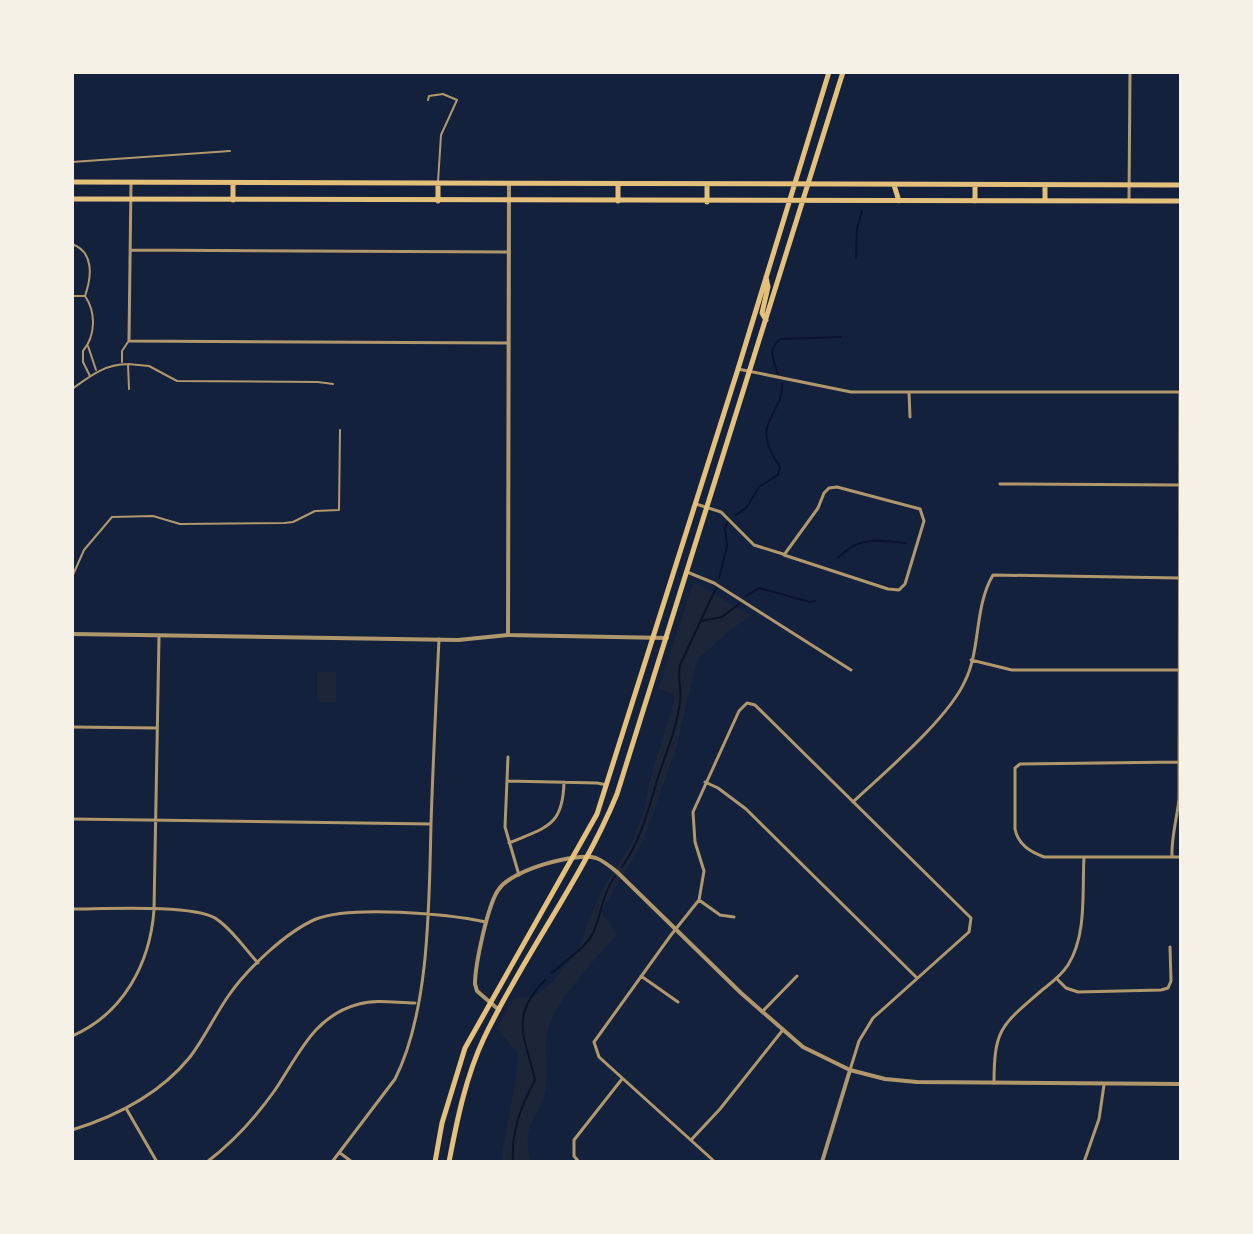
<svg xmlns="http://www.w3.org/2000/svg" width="1253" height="1234" font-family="Raleway,sans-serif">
<rect width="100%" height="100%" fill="#14213d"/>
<path fill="#1d2539" d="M694,582L751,616L729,631L697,660L676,749L643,841L601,912L617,935C598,956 553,1003 548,1030C543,1051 550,1071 545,1092C537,1124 521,1121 531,1162H501C506,1125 516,1090 518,1053L497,1029L514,998L533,997L551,984L579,948L592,911L609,878L631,845L643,814L653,769L675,698L672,693L658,689Z
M317,672H336V702H319V698L317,697Z"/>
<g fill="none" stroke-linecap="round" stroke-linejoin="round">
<path stroke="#0b132b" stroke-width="2" d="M856,258L857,229L862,211
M778,374C773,360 767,349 781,339L841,337
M736,515L746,508L759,487L778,475L780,467C776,460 770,452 768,444C760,421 784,407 782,384
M838,558C859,536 878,540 906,543
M719,578L727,546L725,528L728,521
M746,596L759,588L810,602L815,601
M701,621L722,617L739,604
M622,867C643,837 650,802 661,768C669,746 677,725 680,702C682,689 677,678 680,665L716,588
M552,973C565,960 587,948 594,931C602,912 602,895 615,876
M513,1162C511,1132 521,1106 535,1080C526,1038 508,1018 545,980"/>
<path stroke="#b1986c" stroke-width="2" d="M428,100L429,96L443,94L457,100L441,135L438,182
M72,162L230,151
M72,244C94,252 92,276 85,296C96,312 96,335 83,351V362L90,376
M72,296H84
M88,346L96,370
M122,362V351L128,342
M72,389C90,376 105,364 128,364
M129,389L128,364L149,366L177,381L318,382L333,384
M72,577L84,550L112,517L153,516L180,524L284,523L293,522L315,511L339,510L340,430"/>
<path stroke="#b1986c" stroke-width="3" d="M131,183L129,341L507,343
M1129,200L1130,72
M130,250L508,252
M738,369L851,392H1180
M909,392L910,417
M1000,484L1179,485
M837,487L920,509L924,521L905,584L899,590L888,589L784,555L818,508L824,493L829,488Z
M696,504L721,512L754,545L783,554
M687,572L714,583L851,670
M971,660L1012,670H1178
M72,727L156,728
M508,757L505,827L519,875
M1179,762L1020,764L1015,768V829C1018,845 1031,852 1044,857H1181
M507,781L597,783L607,785
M705,782L718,788L746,809L916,977
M853,802C885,772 948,719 965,681C981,649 974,607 993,575L1179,578
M72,819L431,824
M509,843C546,827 563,827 564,782
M1172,857C1171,838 1177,819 1179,799L1180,392
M699,900L720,915L734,917
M72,909C103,909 191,904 215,918C232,929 245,949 258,963
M641,976L678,1002
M1057,979L1066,988L1078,992L1161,990L1168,988L1171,981L1170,947
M762,1012L797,976
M72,1036C123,1014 150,964 154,910L159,637
M994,1083C994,1028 1002,1025 1041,991C1051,983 1061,976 1068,965C1087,935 1082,892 1084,857
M127,1110L157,1162
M72,1130C117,1116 160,1094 190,1057C205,1037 215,1015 229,995C248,968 286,932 316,919C352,905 448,914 486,922
M691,1140L720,1109L782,1031
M340,1153L352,1162
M207,1162C233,1142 256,1117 275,1090C299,1055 313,1016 359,1004C377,999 397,1003 415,1003
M332,1162L395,1079C430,1010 429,901 431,824C433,763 436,701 439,639
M579,1162L574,1156V1140L622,1079
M715,1162L599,1057L594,1042L671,935L699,900L704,871L695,842L693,812L739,711L747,703L755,705L971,918L969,932L873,1018L859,1041L850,1070
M1084,1162L1099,1119L1104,1085"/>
<path stroke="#b1986c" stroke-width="4" d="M72,634L458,640L508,635L667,638
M508,635L509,185
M499,1010L477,991L475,984C475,965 488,903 499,889C512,870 575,852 596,858C604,861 611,867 617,872L741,993L803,1047L850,1070L885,1079L917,1082L1181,1084
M822,1162L850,1070"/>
<path stroke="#e5c07b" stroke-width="5" d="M72,182L1181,185
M233,184V200
M618,185V201
M894,185L899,201
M975,185V201
M1045,185V201
M72,199L1181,201
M438,201V185
M707,202V185
M766,277L768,287L762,313L766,320
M435,1162L442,1123L465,1048L597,814L738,369L829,72
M449,1162C457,1120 466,1076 484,1038C524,954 582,880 617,794L843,72"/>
</g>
<rect width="1253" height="1234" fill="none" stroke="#f6f1e7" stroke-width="148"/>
</svg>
